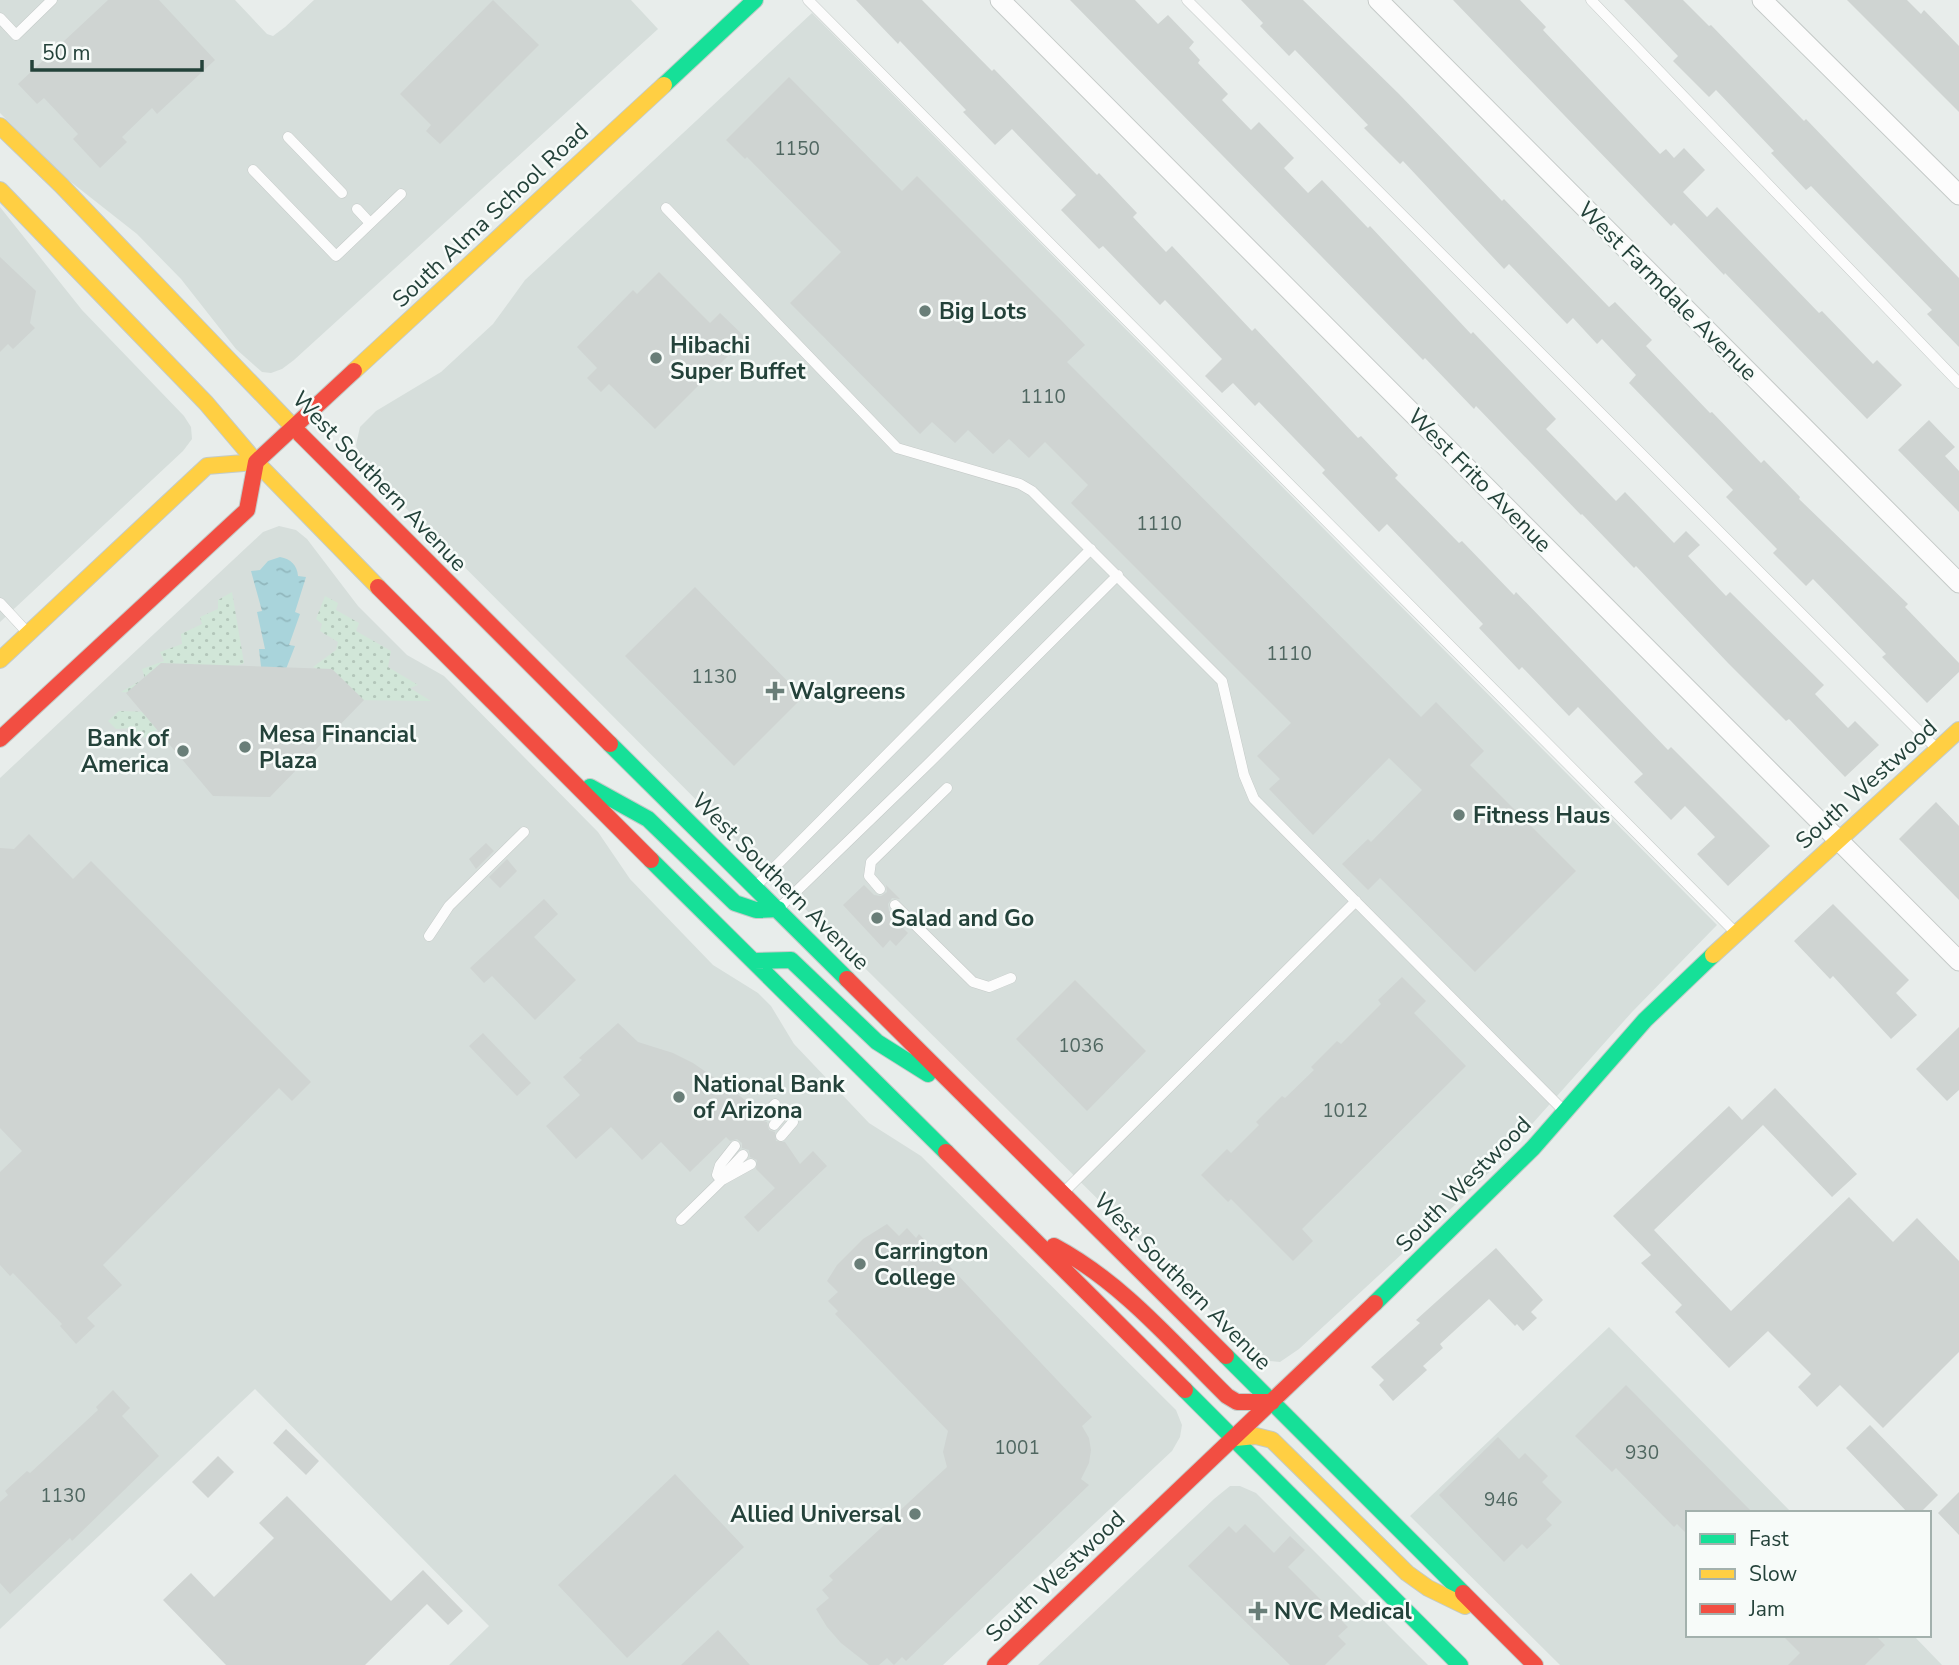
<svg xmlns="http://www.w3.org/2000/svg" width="1959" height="1665" font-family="'Nunito Sans',sans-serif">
<defs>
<pattern id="grass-dots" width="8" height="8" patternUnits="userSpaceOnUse" patternTransform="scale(1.75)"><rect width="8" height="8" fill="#d1e6d8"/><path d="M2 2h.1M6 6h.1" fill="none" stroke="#b3c6ba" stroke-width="1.8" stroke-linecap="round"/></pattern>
<pattern id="water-ripples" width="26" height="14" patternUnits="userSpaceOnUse" patternTransform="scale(1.75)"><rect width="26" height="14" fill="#a9d4db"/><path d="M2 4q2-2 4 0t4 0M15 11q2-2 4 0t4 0" fill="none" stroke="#91b7bd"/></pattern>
</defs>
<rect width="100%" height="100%" fill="#e8edeb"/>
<path fill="#d6dedb" d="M0,0H235L267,34L273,36L285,27L314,0H631L658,29L294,360L282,369L271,373L262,372L236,349L181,279L137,234L62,175L0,113Z
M812,13L1717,925L1632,1012L1482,1180L1299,1349L1280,1362L1260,1360L760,864L364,466L358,456L356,445L360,427L376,411L441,372L493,324L525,280Z
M0,207L82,310L184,416L191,427L192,439L183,451L0,622Z
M279,526L296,530L307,539L358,606L407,655L444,676L598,832L630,879L713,965L758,993L771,1006L794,1044L869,1123L921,1156L1176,1410L1182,1425L1180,1437L1172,1451L943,1665H449L489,1626L255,1389L0,1629V778L263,532Z
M1609,1327L1792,1513H1688V1635H1913L1942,1665H1560L1410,1516Z
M1230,1486H1240L1256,1493L1428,1665H1038L1214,1499Z"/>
<path fill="url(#grass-dots)" d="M232,592L244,663L221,673L191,696L121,692L145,678L142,669L164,661L160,652L182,644L181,634L202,624L200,617L218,609V600Z
M325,596L338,603L336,610L359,623L356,631L391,651L388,667L418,685L410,688L431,701L353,700L335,677L313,667L336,650L338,642L320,631L322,624L316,619Z
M119,711L182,713L144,738L132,728L116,729L108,721Z"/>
<path fill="url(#water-ripples)" d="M280,557C291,559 297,565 298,576L306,577L295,612L300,614L289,645L295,646L286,669L262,675L259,649H265L257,612L262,611L251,571L260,570L268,561Z"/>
<path fill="#cfd4d2" d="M108,0H159L215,60L157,114L152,108L122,137L127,142L100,168L73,139L78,134L44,98L37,104L18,84Z
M493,0L539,45L440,144L426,131L431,125L400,94Z
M856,0H922L992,71L994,69L1097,175L1099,173L1137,213L1133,217L1166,252L1172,246L1252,331L1255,328L1358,438L1361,436L1398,475L1395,478L1459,543L1462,541L1514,595L1516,592L1668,750L1671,747L1770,846L1728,886L1697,854L1715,837L1685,806L1671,820L1634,782L1643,774L1578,707L1569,716L1522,667L1519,670L1479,628L1483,624L1387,524L1379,532L1322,473L1325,470L1259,402L1255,406L1233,383L1222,393L1205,376L1222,359L1165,300L1160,305L1103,246L1099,249L1061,210L1076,195L1012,129L995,145L963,112L966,110L900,41L898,44Z
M1070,0H1135L1158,24L1168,15L1194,42L1189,48L1200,60L1198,63L1228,94L1222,100L1251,130L1259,122L1294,158L1284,168L1308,193L1322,180L1368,228L1370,226L1471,334L1473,332L1556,419L1546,429L1616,501L1625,492L1674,543L1686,531L1700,545L1688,556L1726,596L1730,592L1824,685L1815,694L1848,728L1855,721L1879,745L1845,777L1789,719L1786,721L1728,663L1636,566L1634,568L1582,514L1581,515L1476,406L1474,409L1425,358L1423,360Z
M1241,0H1303L1399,94L1502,201L1504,199L1609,307L1615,302L1652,340L1646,346L1710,413L1712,412L1761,463L1764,460L1800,497L1799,499L1908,604L1905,607L1959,663V672L1927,703L1882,657L1886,654L1813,579L1806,586L1773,553L1777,549L1726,497L1733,490L1629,383L1636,375L1602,339L1597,344L1573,318L1567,324L1509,264L1504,269L1403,161L1400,164L1364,128L1368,125L1295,50L1289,56L1260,26L1263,23Z
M1453,0H1520L1546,27L1543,30L1660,154L1666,149L1674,158L1684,148L1705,170L1683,192L1707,217L1717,207L1819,313L1822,311L1873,364L1877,360L1902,385L1867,419L1725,273L1724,275L1674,223L1671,226Z
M1624,0H1683L1709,26L1711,25L1804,121L1806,119L1898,215L1959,278V347L1927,314L1932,310L1811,186L1806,190L1771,153L1774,151L1716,90L1709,97L1673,61L1678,56Z
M1847,0H1907L1921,14L1924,10L1959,46V112Z
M789,77L902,191L917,176L1061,320L1085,345L1067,362L1421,717L1436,702L1484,751L1470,765L1576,871L1475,972L1380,878L1368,890L1342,864L1368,839L1371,842L1422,790L1389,758L1313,835L1269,789L1280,779L1257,756L1291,723L1071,503L1088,485L1045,442L1029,458L1009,439L993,454L968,430L955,443L932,422L920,434L790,303L841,252L747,157L745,159L726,140Z
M0,257L36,291L30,323L35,328L13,349L8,344L0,352Z
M659,272L710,323L720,313L746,338L655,429L609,384L601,392L587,378L597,368L577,347L633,290L637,294Z
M1929,420L1955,447L1945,456L1959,471V512L1898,450Z
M695,587L803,697L734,766L625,656Z
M161,663L332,669L364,700L270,797L213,796L126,693Z
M1936,802L1959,826V900L1899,839Z
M29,834L73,879L91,861L311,1082L292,1101L279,1088L103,1265L122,1285L87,1318L95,1326L76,1344L60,1326L62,1324L13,1273L10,1276L0,1265V1172L22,1151L0,1128V848L14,849Z
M486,843L494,851L476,869L469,859Z
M507,859L517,871L500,888L489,877Z
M864,885L874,895L881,896L887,892L886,885L900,899L892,898L888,904L889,911L905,926L903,928L908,933L896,946L890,940L883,948L843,905Z
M544,899L558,914L534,937L576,980L535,1020L492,976L484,983L470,968Z
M1833,904L1909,980L1896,993L1917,1015L1891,1039L1833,976L1830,979L1794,941Z
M1402,977L1426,1001L1414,1013L1466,1066L1302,1229L1313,1241L1293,1261L1231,1199L1228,1202L1201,1175L1227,1149L1231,1153L1259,1125L1256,1122L1282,1096L1285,1098L1314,1070L1311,1067L1337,1041L1341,1044L1381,1004L1378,1000Z
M1075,980L1146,1051L1087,1111L1016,1039Z
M618,1023L638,1042L673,1053L693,1063L735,1092L756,1109L758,1108L760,1120L767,1122L769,1130L775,1132L776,1141L785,1142L800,1164L813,1151L827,1166L758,1232L744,1217L775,1188L756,1169L757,1160L750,1157L749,1150L742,1148V1143L737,1139L730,1141L726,1137L690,1172L661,1142L642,1160L611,1127L576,1159L546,1126L580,1095L563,1077L582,1060L579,1058Z
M1959,1027V1090L1947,1101L1916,1069Z
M483,1033L531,1083L517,1096L469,1046Z
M1775,1088L1857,1174L1832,1197L1763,1125L1654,1230L1731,1311L1849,1197L1893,1242L1917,1218L1959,1261V1352L1883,1428L1840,1385L1817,1407L1798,1387L1811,1374L1768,1331L1729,1368L1675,1312L1682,1305L1641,1263L1651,1255L1613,1216L1729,1106L1742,1120Z
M887,1224L899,1236L907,1228L916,1238L919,1234L1092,1417L1082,1426L1089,1438L1091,1450L1089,1463L1081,1479L1089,1485L906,1661L902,1657L894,1665L887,1658L879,1665H869L841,1643L827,1627L816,1609L829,1598L822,1590L833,1580L829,1576L947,1467L943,1452L948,1431L835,1314L838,1311L828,1301L838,1292L827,1281L837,1265L863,1239Z
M1496,1248L1543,1300L1531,1312L1537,1318L1523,1331L1517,1324L1515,1326L1489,1299L1440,1344L1443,1348L1423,1366L1427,1370L1393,1401L1379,1385L1384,1380L1371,1367L1420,1323L1416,1320Z
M1626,1385L1753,1513H1688V1535L1677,1524L1674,1527L1616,1468L1612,1472L1575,1436Z
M113,1390L130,1408L122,1416L159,1456L72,1541L70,1538L10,1594L0,1583V1502L8,1495L5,1491L27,1471L30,1473L98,1410L96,1407Z
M1870,1425L1938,1495L1920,1513H1908L1846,1448Z
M286,1429L319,1461L306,1475L273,1443Z
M1498,1437L1519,1459L1525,1453L1548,1476L1542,1482L1562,1502L1546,1519L1552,1525L1527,1549L1522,1544L1504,1562L1439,1495Z
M218,1456L234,1472L208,1498L192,1482Z
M675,1474L744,1547L627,1658L558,1585Z
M1959,1492V1535L1938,1513Z
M287,1496L391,1601L423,1570L463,1611L448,1625L427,1604L365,1665H226L163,1600L191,1573L214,1597L274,1538L259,1523Z
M1245,1524L1274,1553L1290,1536L1305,1550L1288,1567L1348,1627L1338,1636L1346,1644L1325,1665H1290L1188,1566L1229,1526L1236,1533Z
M718,1630L750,1665H681Z
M1782,1635H1875L1885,1645L1865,1665H1788L1800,1653Z"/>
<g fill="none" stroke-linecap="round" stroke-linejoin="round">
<g stroke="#c5cac8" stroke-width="11">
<path id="lane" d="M808,0L1733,930
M1187,0L1935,747
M1591,0L1959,383
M0,18L16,35L52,0
M288,137L342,193
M253,170L336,256L401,194
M666,208L897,448L1020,484L1032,491L1222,681L1244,775L1254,799L1563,1110
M357,209L370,223
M0,603L26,631
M756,886L1091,549
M880,889L869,876L871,862L947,788
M895,905L973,982L989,987L1011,978
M778,909L926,766L1118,575
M429,936L449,906L524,832
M765,1115L775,1104
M774,1125L784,1113
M781,1136L793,1122
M721,1180L717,1175L720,1165L735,1146
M722,1180L751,1164
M1064,1192L1356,901
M681,1220L722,1180L724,1175L743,1155"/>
</g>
<g stroke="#c5cac8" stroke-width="21">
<path id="street" d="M1000,0L1959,961
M1378,0L1959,583
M1762,0L1959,195"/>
</g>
<g stroke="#c3cbc8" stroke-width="18">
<path id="fast" d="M664,85L755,0
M610,744L847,979
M590,787L648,819L735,903L756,910L778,909
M651,860L946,1152
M754,961L791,960L877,1042L928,1074
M1375,1303L1533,1148L1645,1020L1713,955
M1226,1356L1463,1593
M1185,1390L1460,1665"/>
</g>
<g stroke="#c3cbc8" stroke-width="18">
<path id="slow" d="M0,126L61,185L300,434
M0,190L206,403L256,462L378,587
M354,371L664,85
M0,660L207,466L256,462
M1713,955L1959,730
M1235,1438L1256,1436L1272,1440L1407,1573L1428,1588L1465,1606"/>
</g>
<g stroke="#c3cbc8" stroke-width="18">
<path id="jam" d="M300,434L610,744
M378,587L651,860
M0,739L247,510L256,462L354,371
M847,979L1226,1356
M946,1152L1185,1390
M1054,1246C1123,1283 1172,1342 1227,1396L1237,1402H1272
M1463,1593L1535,1665
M995,1665L1375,1303"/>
</g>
<use href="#lane" stroke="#fcfcfc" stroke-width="10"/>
<use href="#street" stroke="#fcfcfc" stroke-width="19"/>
<use href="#fast" stroke="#16e098" stroke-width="16"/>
<use href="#slow" stroke="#ffcf43" stroke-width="16"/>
<use href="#jam" stroke="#f24e42" stroke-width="16"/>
</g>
<g fill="#697e78" stroke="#f7fbf9" stroke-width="2.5">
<circle cx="925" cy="311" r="7"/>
<circle cx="656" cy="358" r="7"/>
<path d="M771.5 680.5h7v7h7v7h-7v7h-7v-7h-7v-7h7z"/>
<circle cx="245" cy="747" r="7"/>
<circle cx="183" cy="751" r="7"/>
<circle cx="1459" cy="815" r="7"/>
<circle cx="877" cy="918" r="7"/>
<circle cx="679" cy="1097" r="7"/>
<circle cx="860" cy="1264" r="7"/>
<circle cx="915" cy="1514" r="7"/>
<path d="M1254.5 1600.5h7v7h7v7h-7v7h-7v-7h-7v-7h7z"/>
</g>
<g text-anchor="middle" stroke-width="5" stroke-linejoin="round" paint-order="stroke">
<g font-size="19" fill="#506761">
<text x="797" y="155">1150</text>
<text x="1043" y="403">1110</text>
<text x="1159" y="530">1110</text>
<text x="1289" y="660">1110</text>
<text x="714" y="683">1130</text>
<text x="1081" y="1052">1036</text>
<text x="1345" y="1117">1012</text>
<text x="1017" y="1454">1001</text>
<text x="1642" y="1459">930</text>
<text x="63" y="1502">1130</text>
<text x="1501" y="1506">946</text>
</g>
<g font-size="23" fill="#24423a" stroke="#f7fbf9">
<text transform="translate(490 215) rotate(-43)" y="8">South Alma School Road</text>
<text transform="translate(1668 291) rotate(45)" y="8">West Farmdale Avenue</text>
<text transform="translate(1480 480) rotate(45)" y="8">West Frito Avenue</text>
<text transform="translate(380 481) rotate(46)" y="8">West Southern Avenue</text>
<text transform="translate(1866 784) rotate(-42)" y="8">South Westwood</text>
<text transform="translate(781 881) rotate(45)" y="8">West Southern Avenue</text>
<text transform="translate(1463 1184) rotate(-45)" y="8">South Westwood</text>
<text transform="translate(1183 1281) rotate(45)" y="8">West Southern Avenue</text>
<text transform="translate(1055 1576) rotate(-43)" y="8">South Westwood</text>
</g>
<g font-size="23" font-weight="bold" fill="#24423a" stroke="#f7fbf9" text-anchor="start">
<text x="939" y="319">Big Lots</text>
<text x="670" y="353">Hibachi<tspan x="670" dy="26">Super Buffet</tspan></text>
<text x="789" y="699">Walgreens</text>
<text x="259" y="742">Mesa Financial<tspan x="259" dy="26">Plaza</tspan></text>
<text x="169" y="746" text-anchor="end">Bank of<tspan x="169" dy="26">America</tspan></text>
<text x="1473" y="823">Fitness Haus</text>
<text x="891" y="926">Salad and Go</text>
<text x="693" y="1092">National Bank<tspan x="693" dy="26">of Arizona</tspan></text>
<text x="874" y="1259">Carrington<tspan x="874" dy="26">College</tspan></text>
<text x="901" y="1522" text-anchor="end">Allied Universal</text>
<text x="1274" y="1619">NVC Medical</text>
</g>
</g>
<rect x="1686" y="1511" width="245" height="126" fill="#f7fbf9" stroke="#a3b1ad" stroke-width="2"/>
<rect x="1700" y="1534" width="35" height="10" fill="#16e098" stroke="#a3b1ad" stroke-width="2"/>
<text x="1749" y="1546" font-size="21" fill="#24423a">Fast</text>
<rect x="1700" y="1569" width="35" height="10" fill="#ffcf43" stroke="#a3b1ad" stroke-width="2"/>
<text x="1749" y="1581" font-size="21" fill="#24423a">Slow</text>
<rect x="1700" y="1604" width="35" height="10" fill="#f24e42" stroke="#a3b1ad" stroke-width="2"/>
<text x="1749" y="1616" font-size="21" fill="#24423a">Jam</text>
<path d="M32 60v10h170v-10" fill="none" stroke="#24423a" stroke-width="3.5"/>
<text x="42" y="60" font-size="21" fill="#24423a" stroke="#f7fbf9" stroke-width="5" paint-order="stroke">50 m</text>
</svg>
